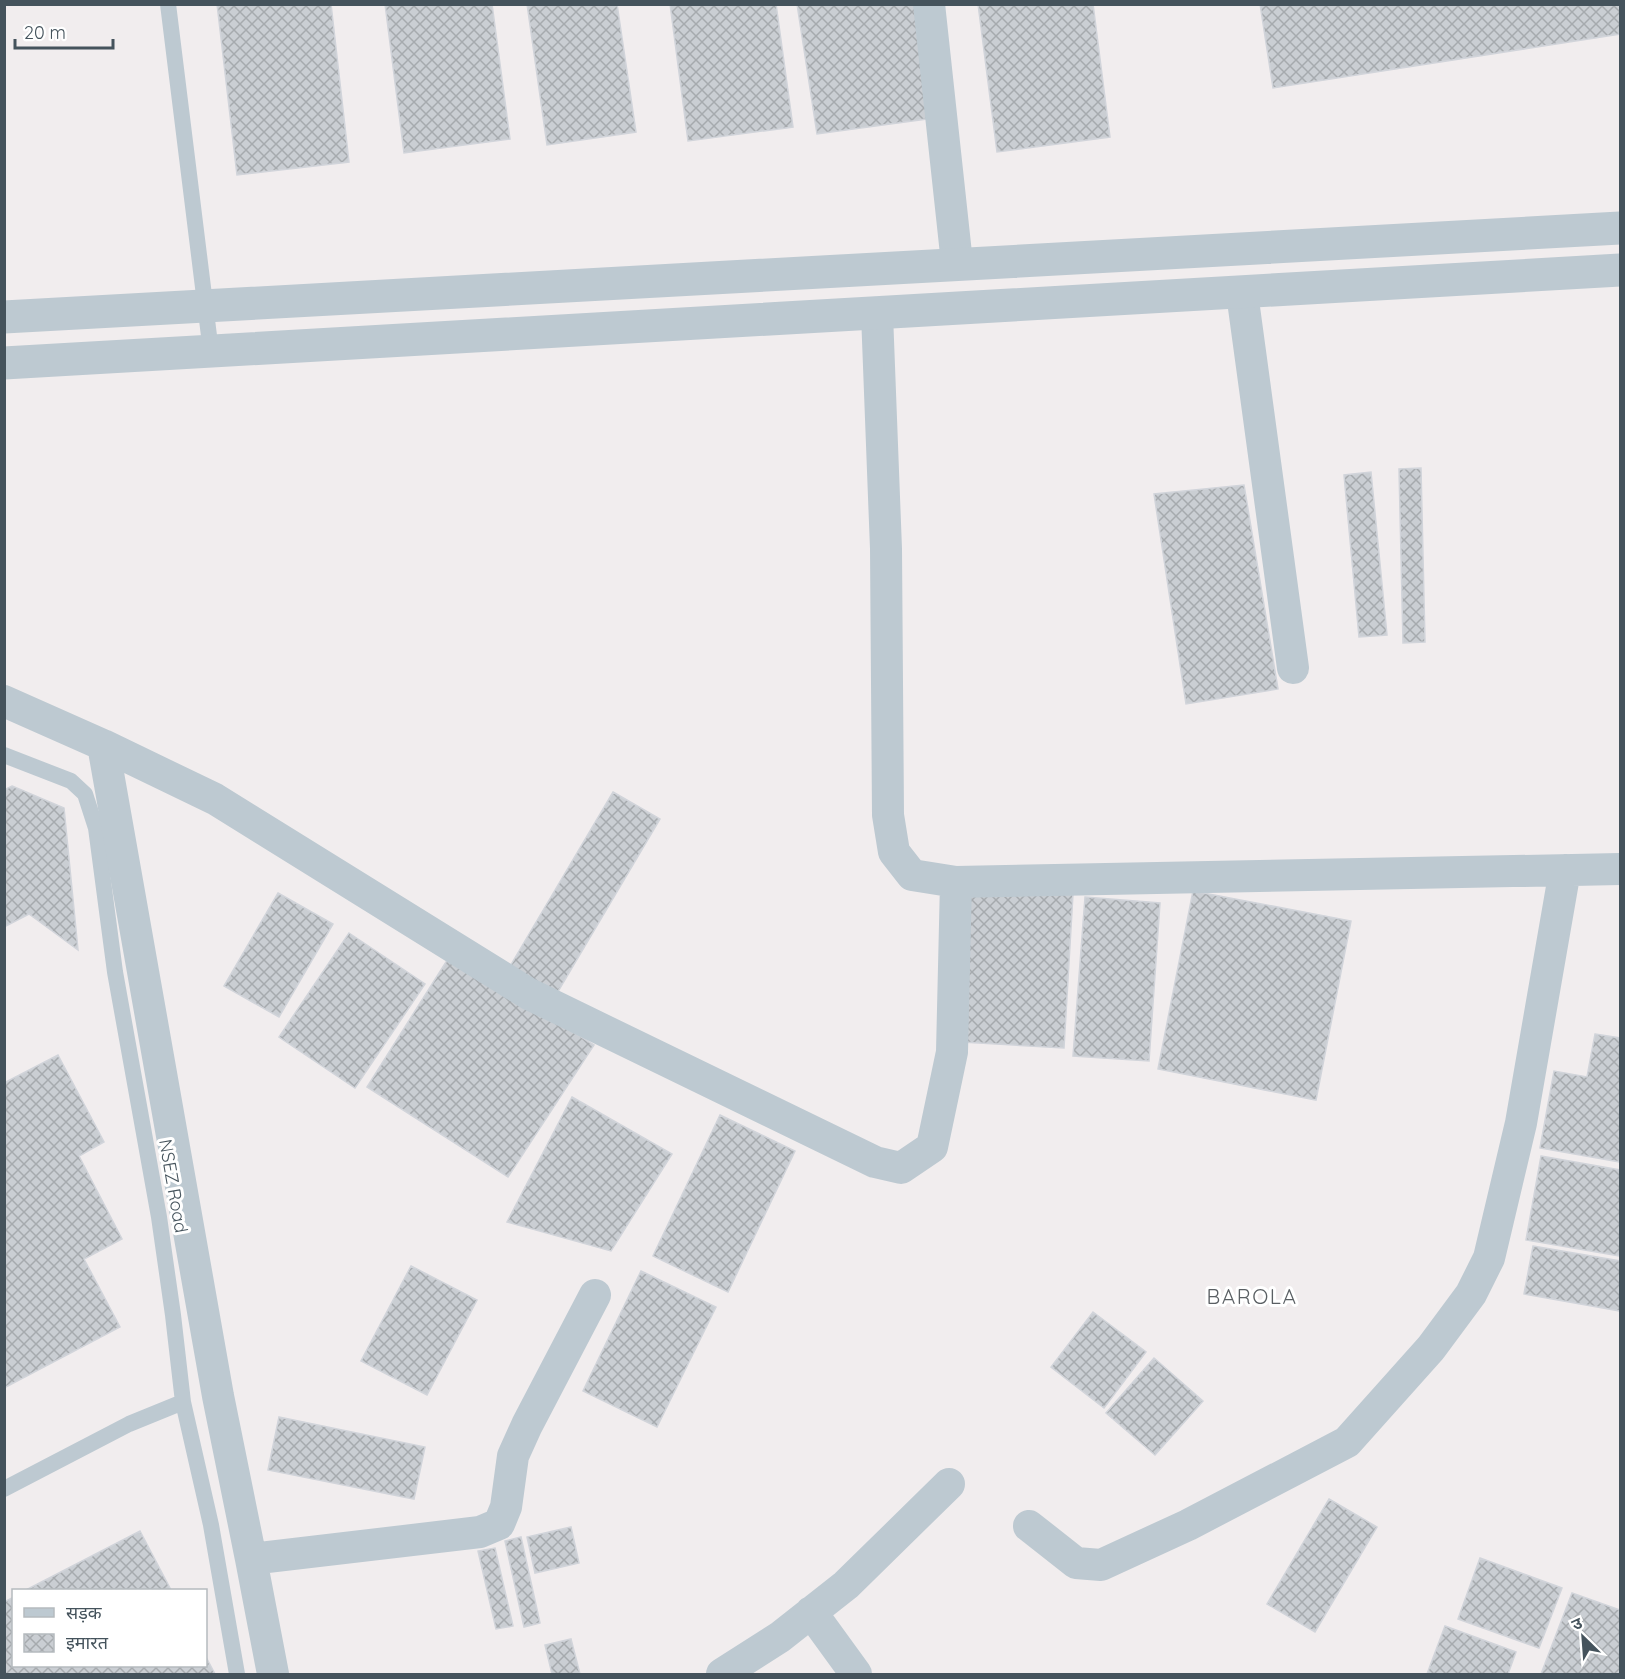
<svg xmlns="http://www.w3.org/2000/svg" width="1625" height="1679" font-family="Quicksand,'Noto Sans Devanagari',sans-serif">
<defs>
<pattern id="building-cross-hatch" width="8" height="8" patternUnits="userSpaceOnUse" patternTransform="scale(1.5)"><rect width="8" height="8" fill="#caced3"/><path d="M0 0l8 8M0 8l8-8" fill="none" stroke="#a6aaae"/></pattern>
</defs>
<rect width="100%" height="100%" fill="#f1edee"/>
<path fill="url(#building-cross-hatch)" stroke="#d1d4da" stroke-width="1.5" d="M217,4H331L349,162L237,175Z
M385,4H492L510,139L404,153Z
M527,4H617L636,132L547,145Z
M670,4H776L793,127L688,141Z
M797,4H918L934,118L817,134Z
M978,4H1093L1110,137L997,152Z
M1260,4H1620V34L1273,88Z
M1421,468L1425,642L1403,643L1399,469Z
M1371,472L1387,635L1359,637L1344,475Z
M1244,485L1278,689L1186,704L1154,494Z
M12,786L64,808L78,950L29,914L4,927V790Z
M613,792L660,819L553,1000L506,973Z
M971,888L1073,894L1064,1048L962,1042Z
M1193,891L1351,921L1316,1100L1158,1069Z
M278,893L333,924L279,1017L224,986Z
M1085,897L1160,903L1149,1061L1073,1056Z
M349,933L425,984L355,1088L279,1037Z
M451,954L594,1045L508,1177L367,1087Z
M1595,1034L1620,1038V1162L1540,1148L1554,1071L1587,1077Z
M58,1055L104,1142L79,1156L122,1239L84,1259L120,1327L4,1388V1083Z
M572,1097L672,1154L611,1251L507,1222Z
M720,1115L795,1151L728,1292L653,1256Z
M1541,1156L1620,1170V1256L1526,1240Z
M1533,1246L1620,1261V1311L1524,1294Z
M411,1266L477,1300L427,1395L361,1361Z
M641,1271L716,1307L657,1427L583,1391Z
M1093,1312L1146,1352L1104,1408L1051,1367Z
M1154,1358L1203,1401L1155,1455L1106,1413Z
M279,1417L425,1447L414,1499L268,1470Z
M1329,1499L1377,1527L1315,1632L1267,1604Z
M571,1527L579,1563L535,1573L527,1537Z
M140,1531L171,1590H26Z
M521,1537L540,1623L524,1627L505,1541Z
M495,1548L513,1626L496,1629L478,1551Z
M1480,1558L1562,1588L1539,1648L1458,1619Z
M1572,1593L1620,1610V1670L1619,1674H1541Z
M14,1597V1666H206V1657L215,1674H4V1602Z
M1445,1626L1516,1652L1508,1674H1427Z
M571,1639L580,1674H552L545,1645Z"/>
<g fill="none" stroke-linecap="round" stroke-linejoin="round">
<path stroke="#bdc9d1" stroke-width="16" d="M168,4L211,352
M4,755L71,781L85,794L96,828L115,972L159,1217L173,1315L183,1402L211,1525L237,1674
M4,1489L129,1424L183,1402"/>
<path stroke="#bdc9d1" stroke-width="32" d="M929,4L957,263
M1242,293L1293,668
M877,314L886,549L888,815L894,852L912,875L956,882L1620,869
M4,701L103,745L215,799L529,994L875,1162L901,1168L932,1147L952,1052L956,882
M103,745L218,1396L251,1559L273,1674
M1029,1526L1076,1563L1101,1565L1188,1525L1347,1442L1431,1348L1471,1294L1489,1258L1521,1123L1565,870
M251,1559L480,1532L499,1524L506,1507L513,1456L527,1425L595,1295
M811,1612L856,1674
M722,1674L780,1637L846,1585L949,1484"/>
<path stroke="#bdc9d1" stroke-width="33" d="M4,317L1620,228
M4,363L1620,270"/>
</g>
<g text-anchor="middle" stroke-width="6" stroke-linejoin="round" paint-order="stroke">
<g font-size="18" fill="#45535c" stroke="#fff">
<text transform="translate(173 1186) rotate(80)" y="6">NSEZ Road</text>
</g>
<g font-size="21" letter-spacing="1.5" fill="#5a5f63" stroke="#fff">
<text x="1252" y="1304">BAROLA</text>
</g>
</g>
<rect width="1625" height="1679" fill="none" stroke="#45535c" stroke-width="12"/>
<rect x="12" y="1589" width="195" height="78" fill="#ffffff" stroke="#b5babe" stroke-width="1.5"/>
<rect x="24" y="1608" width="30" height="9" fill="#bdc9d1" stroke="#b5babe" stroke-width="1.5"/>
<text x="66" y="1619" font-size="18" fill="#45535c">सड़क</text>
<rect x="24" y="1634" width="30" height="18" fill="url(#building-cross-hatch)" stroke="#b5babe" stroke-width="1.5"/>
<text x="66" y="1649" font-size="18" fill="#45535c">इमारत</text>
<g transform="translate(1583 1637) rotate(335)" stroke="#ffffff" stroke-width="4.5" paint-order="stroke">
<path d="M0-4.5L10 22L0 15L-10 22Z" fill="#45535c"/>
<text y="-9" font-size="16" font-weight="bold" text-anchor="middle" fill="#45535c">उ</text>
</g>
<path d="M15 39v9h98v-9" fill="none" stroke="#45535c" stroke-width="3"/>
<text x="24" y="39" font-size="18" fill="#45535c" stroke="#ffffff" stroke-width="4.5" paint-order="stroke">20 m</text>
</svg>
